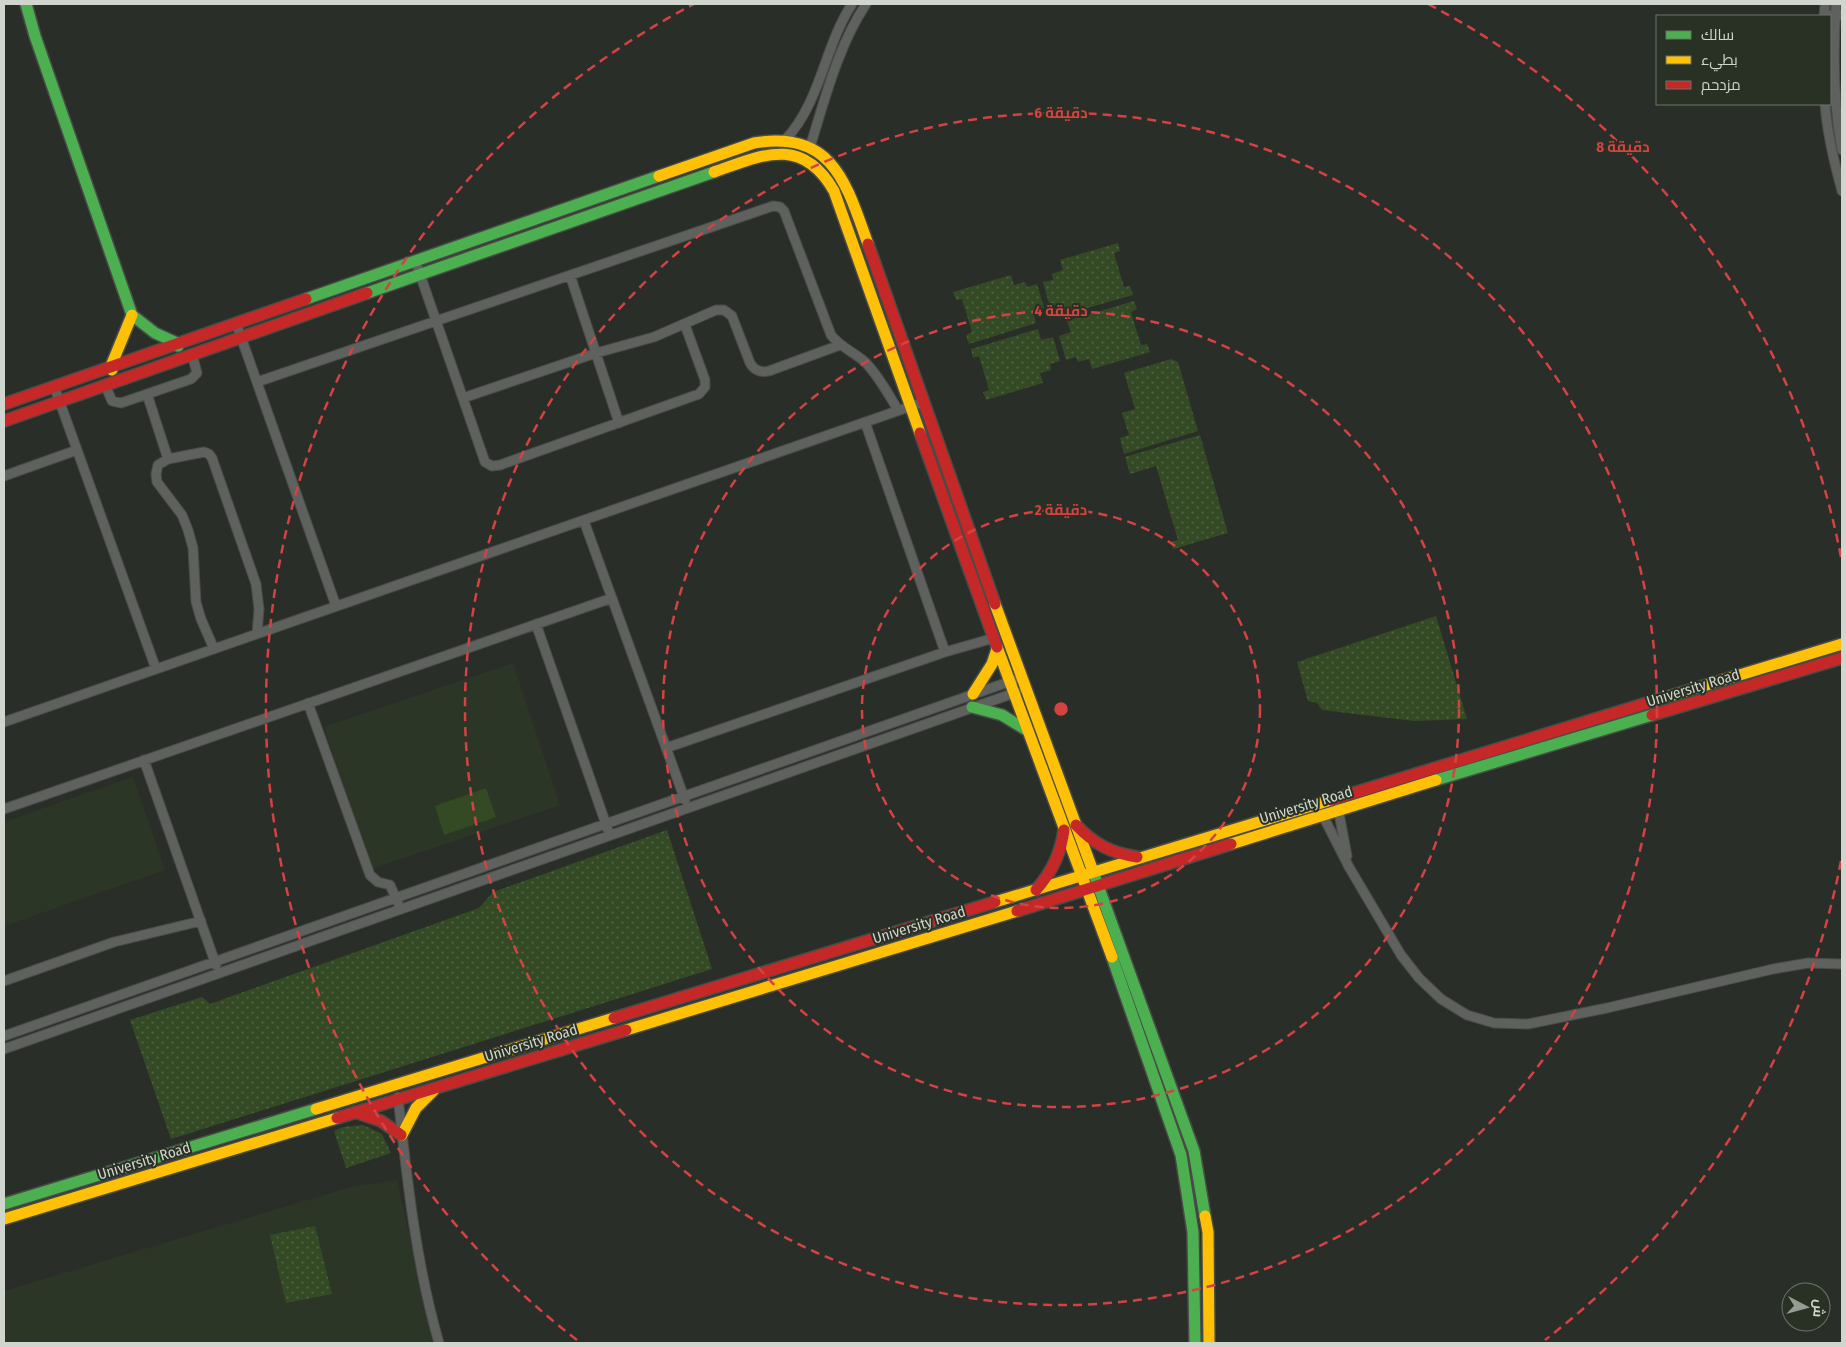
<svg xmlns="http://www.w3.org/2000/svg" width="1846" height="1347" font-family="'Fira Sans Condensed',Cairo,sans-serif">
<defs>
<pattern id="green-dots" width="8" height="8" patternUnits="userSpaceOnUse" patternTransform="scale(1.25)"><rect width="8" height="8" fill="#344a25"/><path d="M2 2h.1M6 6h.1" fill="none" stroke="#506343" stroke-width="1.8" stroke-linecap="round"/></pattern>
</defs>
<rect width="100%" height="100%" fill="#2a2e28"/>
<path fill="#2c3626" d="M513,663L560,805L371,869L324,727Z
M133,777L165,870L4,926V822Z
M397,1180L433,1343H4V1291L351,1187Z"/>
<path fill="url(#green-dots)" d="M1118,243L1120,251L1114,253L1124,287L1130,286L1133,295L1066,314L1062,303L1050,307L1043,282L1053,280L1052,274L1063,270L1060,260Z
M1011,275L1014,285L1025,282L1027,287L1037,284L1044,308L1033,312L1036,323L969,344L966,335L972,332L962,299L956,300L953,292Z
M1134,301L1137,309L1131,312L1141,345L1147,344L1150,352L1092,369L1089,359L1078,362L1076,357L1066,360L1059,336L1071,332L1067,321Z
M1038,329L1041,340L1053,337L1060,361L1050,364L1051,370L1040,373L1043,383L986,400L983,392L989,390L979,356L973,358L971,349Z
M1171,359L1178,362L1198,431L1124,454L1120,438L1129,435L1122,413L1135,409L1124,373Z
M1200,435L1228,533L1173,549L1171,542L1178,540L1156,466L1130,474L1125,457Z
M1436,616L1467,719L1415,721L1322,710L1317,703L1308,701L1297,662Z
M667,830L712,969L171,1139L130,1020L202,997L210,1004L479,908L493,892Z
M363,1125L382,1134L391,1153L346,1168L334,1131L343,1127Z
M315,1226L332,1294L286,1303L270,1235Z"/>
<path fill="#344a25" d="M486,788L496,817L444,835L435,806Z"/>
<g fill="none" stroke-linecap="round" stroke-linejoin="round">
<g stroke="#484b46" stroke-width="11">
<path id="street" d="M1836,4C1833,52 1833,102 1842,150
M1824,15H1842
M1824,16L1825,4
M1825,104C1827,134 1834,162 1842,191
M785,140C821,102 824,47 852,4
M810,147C825,99 838,46 866,4
M415,260L485,462L492,466L500,465L699,394L705,387V380L685,325
M570,275L619,423
M236,323L336,606
M257,382L773,206L780,207L784,211L831,335C840,347 854,352 865,362C879,376 888,394 898,410
M105,385L112,401L121,403L191,379L197,373L192,354
M54,386L156,669
M147,394L168,459L158,465L156,474L157,482L182,515L188,530L193,548L196,602L201,619L214,649
M463,398L596,353L654,337L716,310H724L732,316L750,363C754,370 761,373 769,371L840,345
M865,422L945,652
M168,459L204,452L209,454L212,458L256,584L259,609L257,634
M4,476L77,450
M584,521L685,800
M536,624L608,830
M308,703L370,875L378,882L390,885L398,903
M4,722L923,402
M666,748L945,652L994,638
M144,760L216,965
M1338,808L1347,856
M4,809L612,598
M1321,812L1349,867L1401,955L1419,978L1441,999L1467,1015L1494,1023L1528,1024L1607,1008L1773,969L1808,963L1842,964
M4,981L114,942L201,921
M4,1036L1014,680
M4,1049L1017,692
M398,1097C407,1179 416,1264 439,1343"/>
</g>
<g stroke="#484b46" stroke-width="14">
<path id="fast" d="M26,4L35,36L132,315L155,333L177,343L178,346
M367,293L714,172
M306,299L659,176
M972,707L1002,715L1028,731
M1436,780L1652,715
M1091,866L1194,1151L1205,1216
M1112,957L1181,1155L1193,1232L1195,1343
M4,1204L316,1109"/>
</g>
<g stroke="#484b46" stroke-width="14">
<path id="slow" d="M714,172C762,155 802,135 834,191L920,433
M659,176L754,143C833,130 846,183 868,244
M112,370L111,366L132,315
M995,604L1091,866
M997,647L1112,957
M973,694L992,664L997,649
M1667,697L1842,644
M1231,844L1436,780
M995,902L1331,800
M626,1030L1017,911
M316,1109L614,1018
M402,1135L416,1108L434,1090
M1205,1216L1208,1232L1209,1343
M4,1219L337,1118"/>
</g>
<g stroke="#484b46" stroke-width="14">
<path id="jam" d="M868,244L995,604
M4,404L306,299
M4,421L367,293
M920,433L997,647
M1652,715L1842,658
M1331,800L1667,697
M1076,825C1094,844 1111,853 1137,857
M1036,890C1052,872 1061,854 1064,830
M1017,911L1231,844
M614,1018L995,902
M355,1112L381,1121L401,1135
M337,1118L626,1030"/>
</g>
<use href="#street" stroke="#5e615d" stroke-width="9"/>
<use href="#fast" stroke="#4caf50" stroke-width="11"/>
<use href="#slow" stroke="#ffc107" stroke-width="11"/>
<use href="#jam" stroke="#c62828" stroke-width="11"/>
</g>
<g fill="none" stroke="#d54241" stroke-width="2.5" stroke-dasharray="9 6">
<circle cx="1061" cy="709" r="199"/>
<circle cx="1061" cy="709" r="398"/>
<circle cx="1061" cy="709" r="596"/>
<path d="M1841 861A795 795 0 0 1 1545 1340M577 1340A795 795 0 0 1 694 4M1428 4A795 795 0 0 1 1841 557"/>
</g>
<g text-anchor="middle" stroke-width="4" stroke-linejoin="round" paint-order="stroke">
<g font-size="15" fill="#d0d5cd" stroke="#293125">
<text transform="translate(1693 688) rotate(-17)" y="5">University Road</text>
<text transform="translate(1306 805) rotate(-17)" y="5">University Road</text>
<text transform="translate(919 925) rotate(-17)" y="5">University Road</text>
<text transform="translate(531 1043) rotate(-17)" y="5">University Road</text>
<text transform="translate(144 1161) rotate(-17)" y="5">University Road</text>
</g>
</g>
<circle cx="1061" cy="709" r="8" fill="#d54241" stroke="#293125" stroke-width="2.5"/>
<g font-size="15" text-anchor="middle" font-weight="bold" fill="#d54241" stroke="#293125" stroke-width="4" stroke-linejoin="round" paint-order="stroke">
<text x="1061" y="118">6 دقيقة</text>
<text x="1623" y="152">8 دقيقة</text>
<text x="1061" y="316">4 دقيقة</text>
<text x="1061" y="515">2 دقيقة</text>
</g>
<rect width="1846" height="1347" fill="none" stroke="#d0d5cd" stroke-width="10"/>
<rect x="1656" y="15" width="175" height="90" fill="#293125" stroke="#6c7368"/>
<rect x="1666" y="31" width="25" height="8" fill="#4caf50" stroke="#6c7368"/>
<text x="1701" y="40" font-size="15" fill="#d0d5cd">سالك</text>
<rect x="1666" y="56" width="25" height="8" fill="#ffc107" stroke="#6c7368"/>
<text x="1701" y="65" font-size="15" fill="#d0d5cd">بطيء</text>
<rect x="1666" y="81" width="25" height="8" fill="#c62828" stroke="#6c7368"/>
<text x="1701" y="90" font-size="15" fill="#d0d5cd">مزدحم</text>
<g transform="translate(1806 1307) rotate(96)"><circle r="24" fill="#293125" stroke="#6c7368"/>
<path d="M0-4L9 19L0 12L-9 19Z" fill="#969b93"/>
<text y="-8" font-size="14" font-weight="bold" text-anchor="middle" fill="#d0d5cd">ش</text>
</g>
</svg>
